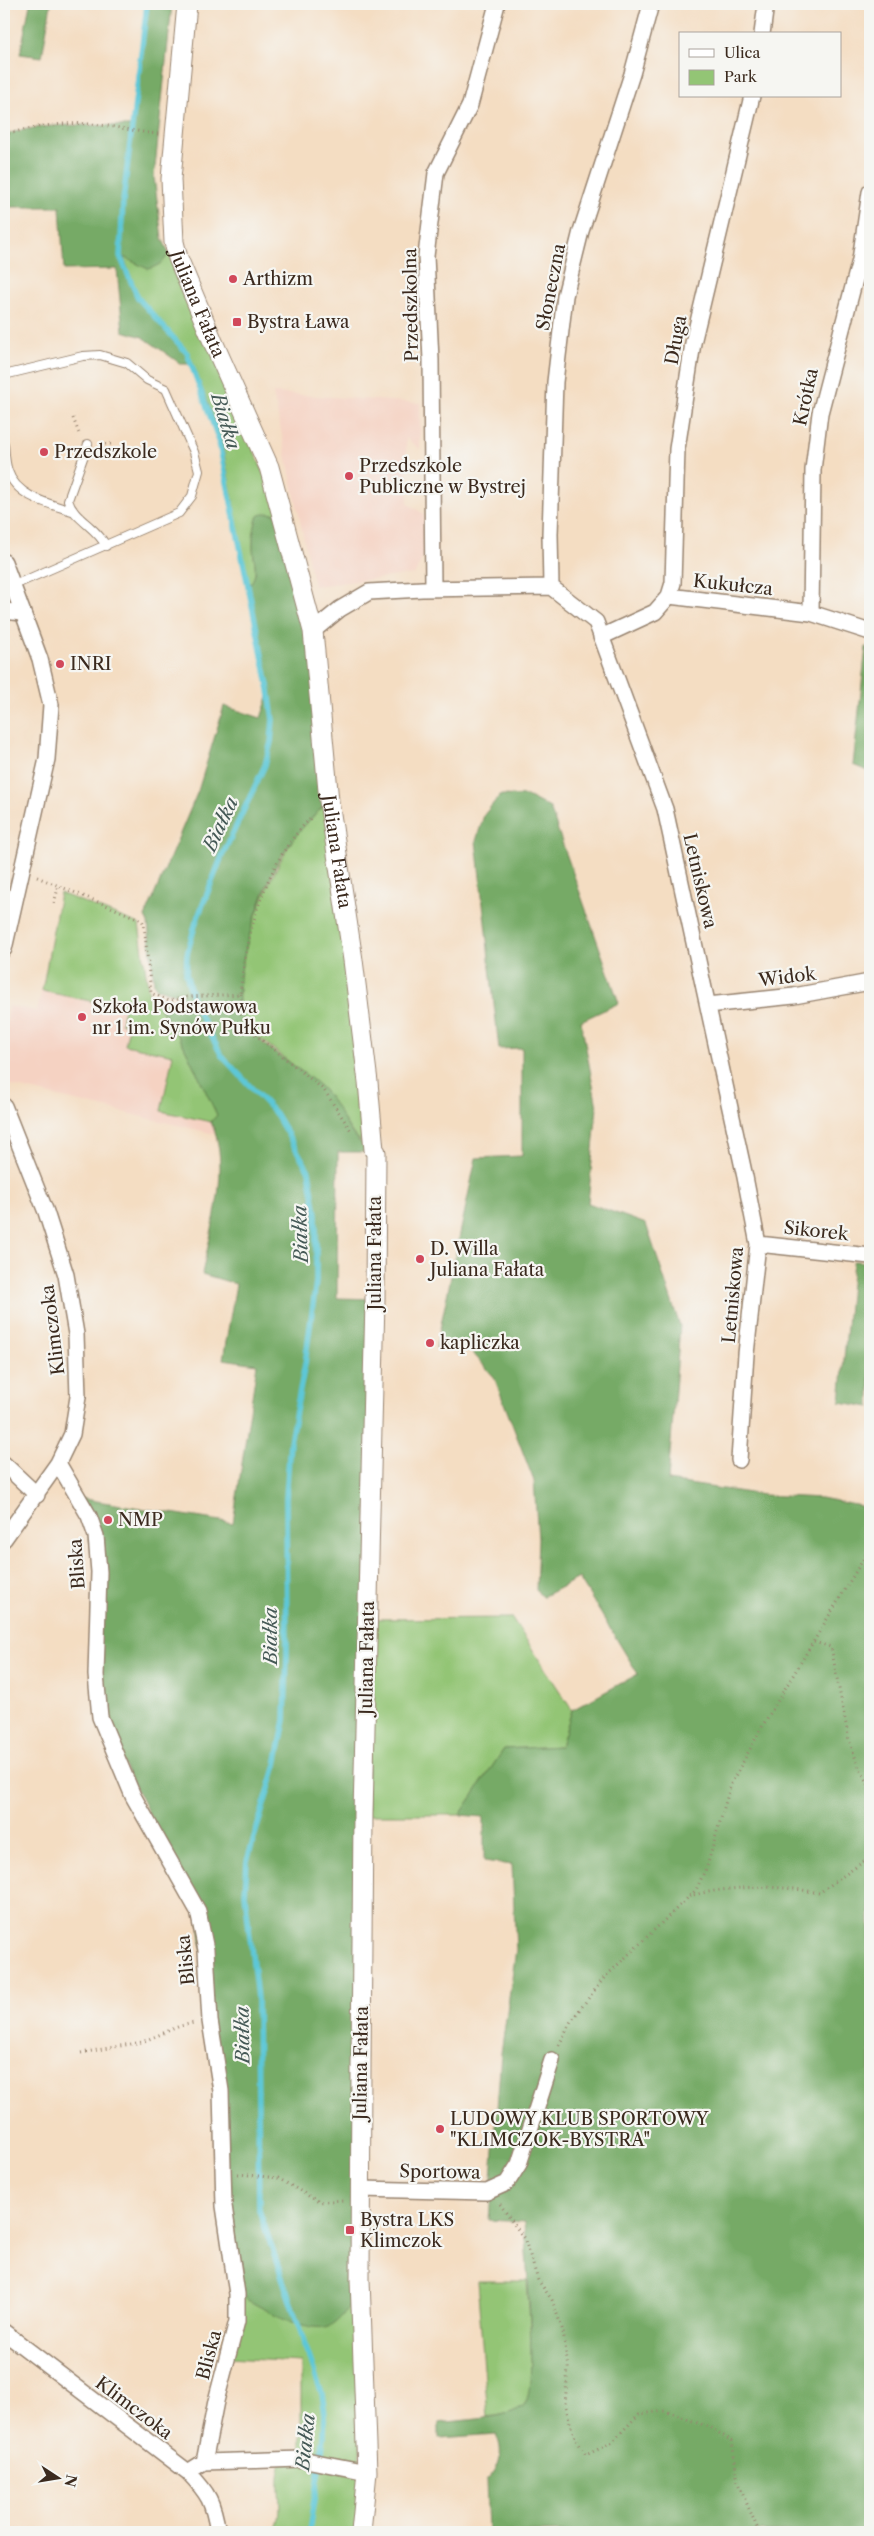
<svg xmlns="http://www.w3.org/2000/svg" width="874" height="2536" font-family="'Libre Caslon Text',serif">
<rect width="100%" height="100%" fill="#f6f6f2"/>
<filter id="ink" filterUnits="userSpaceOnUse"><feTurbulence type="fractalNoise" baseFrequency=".02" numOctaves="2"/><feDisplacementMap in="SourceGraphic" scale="10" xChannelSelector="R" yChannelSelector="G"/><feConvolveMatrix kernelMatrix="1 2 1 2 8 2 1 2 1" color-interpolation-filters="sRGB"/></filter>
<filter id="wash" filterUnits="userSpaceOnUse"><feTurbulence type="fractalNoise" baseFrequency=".0096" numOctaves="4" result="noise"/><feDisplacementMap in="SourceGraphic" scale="20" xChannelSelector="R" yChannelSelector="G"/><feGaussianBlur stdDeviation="1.12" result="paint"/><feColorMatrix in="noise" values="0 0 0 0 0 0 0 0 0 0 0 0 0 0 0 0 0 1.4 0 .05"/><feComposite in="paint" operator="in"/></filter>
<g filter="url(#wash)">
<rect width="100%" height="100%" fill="#f4ddc2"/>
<path fill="#f5d2c2" d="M273,393L420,403V449L406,438L408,504L424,514V554L415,574L314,586Z
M62,894L137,926L150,1002L219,1135L9,1085L5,1049L8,1006L37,1011Z"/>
<path fill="#93c575" stroke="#67784a" d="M169,253L283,518L258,516C255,524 253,534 253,543C252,558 261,573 249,585L221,438L189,353L139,297L123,256Z
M329,801L374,1150L355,1137L324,1090L251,1031C248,1027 244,1023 242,1018C225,973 274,859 304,825C311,816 321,809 329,801Z
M60,893L139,924L149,995L169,1003L181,1000V1009L158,1005L183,1044L215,1109L217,1115L215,1120L211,1122L161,1111L173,1055L125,1045L129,1026L121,1023L124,1008L42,991Z
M512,1618L572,1710L561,1746L504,1749L460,1815H363L368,1619Z
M360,2279L361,2532H274C287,2510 273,2488 282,2463L301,2459V2362L228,2358L237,2294Z
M477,2281H527C528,2303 538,2392 524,2405C516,2414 499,2415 488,2417Z"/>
<path fill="#76aa66" stroke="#586a42" d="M30,4H51L42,57L20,54Z
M147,4H172L154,177L162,238L169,253C164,262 159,266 148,269L123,257L139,297L189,353L192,364H181L143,337L123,331L117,269L64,270L60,207H4V135C47,121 89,126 134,126Z
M266,513L276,514L313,631L329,801C309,820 289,840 276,866C260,896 227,987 243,1019C256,1046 301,1067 323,1089C336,1103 343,1121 354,1136C360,1144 369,1147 376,1152H338L337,1298L375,1299L360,2279C354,2295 350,2310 336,2322C315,2341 257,2305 237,2294L198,1911L100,1717L99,1572L78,1498L233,1523L257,1364L223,1359L236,1284L202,1274C211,1228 232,1166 211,1122L217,1115L183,1044L158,1004L181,1009L182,996L158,989L154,984L148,923L145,917L198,791L224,706L261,718L270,691L249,585C261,573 252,558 253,543C253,534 255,524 258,516Z
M866,647H870V772L853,765Z
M500,795L527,796L550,808L619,1003L581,1021L597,1107L588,1203L646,1224L680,1326L668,1481L764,1495L821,1498L865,1507L870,1474V2532H488L486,2481C501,2467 504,2452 496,2434L439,2438V2423C460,2420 510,2419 524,2405C539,2390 525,2250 524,2222L489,2220L501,2053L516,1950L512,1865L484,1861V1817L460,1815L504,1749L561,1746L572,1710L638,1674L579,1578L542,1597L536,1590L538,1539L534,1481L494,1377L471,1351L436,1348L476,1158L522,1156V1048L499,1049L476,841L484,815Z
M853,1261L870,1262V1407L840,1402Z"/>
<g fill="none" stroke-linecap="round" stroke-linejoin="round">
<path stroke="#5dc7d7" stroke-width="5.5" d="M147,4L123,201L120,256L138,298L187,353L218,438L269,690L273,720L271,742L265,765L222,856L196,922L187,954L186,973L194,1004L222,1056L275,1113L309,1171L316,1214V1282L305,1364L290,1442L286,1498L287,1655L285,1720L276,1765L247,1861L245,1894L257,1998L259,2210L322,2394L325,2413L324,2437L309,2532"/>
</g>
</g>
<g filter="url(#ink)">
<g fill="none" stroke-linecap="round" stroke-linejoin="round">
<g stroke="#988470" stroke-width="10">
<path id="service" d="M4,375L83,356L100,355L127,363L147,380L166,389L194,452L199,471L192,496L179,513L12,586
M4,444C5,453 5,463 8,471C16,497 50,504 72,511
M88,444L68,500C73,519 97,527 106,546"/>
</g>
<g stroke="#988470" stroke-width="18">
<path id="minor" d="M762,34L766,4
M4,562L40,659L51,705L47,759L4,949
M551,587L550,534L555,382L565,296L581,231L632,74L651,4
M433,588L431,360L426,256L436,173L470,105L497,4
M669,596L673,583L677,449L693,343L752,96
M4,611L22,613
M811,613L813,470L820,413L860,260L870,192
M313,631L340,609L369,592L422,589L551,587L596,622L665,809L745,1177L758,1244L746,1354L739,1460
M601,637L655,612L669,596L811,613L870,632
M708,1005L794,996L870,982
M4,1106L46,1212L66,1275L76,1334L78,1397L72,1434L58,1463L4,1539
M758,1244L870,1256
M58,1463L89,1516L96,1536L99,1572L96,1675L100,1717L133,1796L198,1911L206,1950L210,2021L221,2091L224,2206L237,2294V2321L216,2401L204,2462L188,2472
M4,1464L37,1495
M360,2189L487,2192L507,2183L519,2164L552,2060
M4,2332L188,2472C209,2494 213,2502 218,2532
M204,2462L301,2459L367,2472"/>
</g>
<g stroke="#988470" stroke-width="21">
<g id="tertiary">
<path id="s1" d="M187,4L171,179L174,242L178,258L214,344L269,467L313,631L329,801L353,960L368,1082L374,1150L376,1152L375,1299L363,1815L361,2066L360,2279L367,2472L361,2532"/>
</g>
</g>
<path stroke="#988470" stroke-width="3" stroke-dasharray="1 4" stroke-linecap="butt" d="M4,135C34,126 69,121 100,125C119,127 138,132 158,134
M73,418L80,436
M100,444H115
M37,877L142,920L144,924L151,993L169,1001L187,997L240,994C246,933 266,859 313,816
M54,903L59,885
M240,994L242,1018L251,1031L324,1090L352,1132
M814,1642L831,1647L849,1740L858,1765L870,1787
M689,1896C730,1886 778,1884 819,1893L870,1857
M559,2045L571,2021L604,1978L696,1890L707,1866L731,1784L763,1725L870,1548
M81,2053L142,2042L180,2026L194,2023
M238,2174L278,2178L319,2202L343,2200
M500,2204L525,2240L538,2280L552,2300L563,2331L568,2368L565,2404L573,2434L586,2455L611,2443L639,2414L665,2411L709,2427L732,2441L738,2483L759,2532"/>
<use href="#service" stroke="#fff" stroke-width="8"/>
<use href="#minor" stroke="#fff" stroke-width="15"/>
<use href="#tertiary" stroke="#fff" stroke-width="19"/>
</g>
</g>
<g fill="#d1495b" stroke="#f6f6f2" stroke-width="2">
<circle cx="233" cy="279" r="5"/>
<rect x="232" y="317" width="10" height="10" rx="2.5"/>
<circle cx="44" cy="452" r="5"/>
<circle cx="349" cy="476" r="5"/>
<circle cx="60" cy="664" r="5"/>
<circle cx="82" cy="1017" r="5"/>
<circle cx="420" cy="1259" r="5"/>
<circle cx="430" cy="1343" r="5"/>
<circle cx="108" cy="1520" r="5"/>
<circle cx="440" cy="2129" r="5"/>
<rect x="345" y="2225" width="10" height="10" rx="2.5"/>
</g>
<g text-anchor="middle" stroke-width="4.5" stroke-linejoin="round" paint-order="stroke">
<g font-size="18" fill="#3b2a1e" stroke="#f6f6f2" text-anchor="start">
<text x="243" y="285">Arthizm</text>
<text x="247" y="328">Bystra Ława</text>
<text x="54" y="458">Przedszkole</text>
<text x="359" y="472">Przedszkole<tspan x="359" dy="21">Publiczne w Bystrej</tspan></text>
<text x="70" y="670">INRI</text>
<text x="92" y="1013">Szkoła Podstawowa<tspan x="92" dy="21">nr 1 im. Synów Pułku</tspan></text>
<text x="430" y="1255">D. Willa<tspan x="430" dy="21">Juliana Fałata</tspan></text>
<text x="440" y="1349">kapliczka</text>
<text x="118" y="1526">NMP</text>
<text x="450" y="2125">LUDOWY KLUB SPORTOWY<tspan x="450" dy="21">"KLIMCZOK-BYSTRA"</tspan></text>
<text x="360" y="2226">Bystra LKS<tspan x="360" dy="21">Klimczok</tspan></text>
</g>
<g font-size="18" fill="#3b2a1e" stroke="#f6f6f2">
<text transform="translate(551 287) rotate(-79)" y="6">Słoneczna</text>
<text dy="6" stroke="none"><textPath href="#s1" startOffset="305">Juliana Fałata</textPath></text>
<text transform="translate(411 305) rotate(-91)" y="6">Przedszkolna</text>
<text transform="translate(676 340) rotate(-79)" y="6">Długa</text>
<text transform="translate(806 397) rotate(-78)" y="6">Krótka</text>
<text transform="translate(733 585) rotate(6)" y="6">Kukułcza</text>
<text dy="6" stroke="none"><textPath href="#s1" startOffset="875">Juliana Fałata</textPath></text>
<text transform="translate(700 881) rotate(77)" y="6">Letniskowa</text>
<text transform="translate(787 977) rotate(-7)" y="6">Widok</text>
<text transform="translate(816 1231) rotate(6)" y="6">Sikorek</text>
<text transform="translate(375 1253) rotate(-90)" y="6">Juliana Fałata</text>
<text transform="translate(733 1295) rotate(-85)" y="6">Letniskowa</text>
<text transform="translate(53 1330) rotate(-97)" y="6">Klimczoka</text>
<text transform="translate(77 1564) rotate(-94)" y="6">Bliska</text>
<text transform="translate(367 1658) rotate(-89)" y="6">Juliana Fałata</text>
<text transform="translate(186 1960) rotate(-96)" y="6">Bliska</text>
<text transform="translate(361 2063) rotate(-89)" y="6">Juliana Fałata</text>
<text transform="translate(440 2172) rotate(1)" y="6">Sportowa</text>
<text transform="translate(209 2355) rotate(-75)" y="6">Bliska</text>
<text transform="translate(134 2408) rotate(37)" y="6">Klimczoka</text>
</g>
<g font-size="19" font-style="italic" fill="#455956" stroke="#f6f6f2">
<text transform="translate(226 421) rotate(73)" y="7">Białka</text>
<text transform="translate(220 824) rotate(-65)" y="7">Białka</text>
<text transform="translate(300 1234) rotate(-92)" y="7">Białka</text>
<text transform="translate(270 1636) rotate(-90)" y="7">Białka</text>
<text transform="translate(242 2035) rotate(-91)" y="7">Białka</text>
<text transform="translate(305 2442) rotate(-84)" y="7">Białka</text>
</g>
</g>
<rect width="874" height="2536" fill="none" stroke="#f6f6f2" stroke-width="20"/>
<rect x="679" y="32" width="162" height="65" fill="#f6f6f2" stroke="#aba49d"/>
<rect x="689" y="49" width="25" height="8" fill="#ffffff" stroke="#aba49d"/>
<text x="724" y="58" font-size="15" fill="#3b2a1e">Ulica</text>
<rect x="689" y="70" width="25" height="15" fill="#93c575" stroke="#aba49d"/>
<text x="724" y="82" font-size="15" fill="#3b2a1e">Park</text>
<g transform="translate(58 2478) rotate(102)" stroke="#f6f6f2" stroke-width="4" paint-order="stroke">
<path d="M0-4L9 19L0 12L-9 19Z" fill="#3b2a1e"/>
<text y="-8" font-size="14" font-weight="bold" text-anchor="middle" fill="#3b2a1e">N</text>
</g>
</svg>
